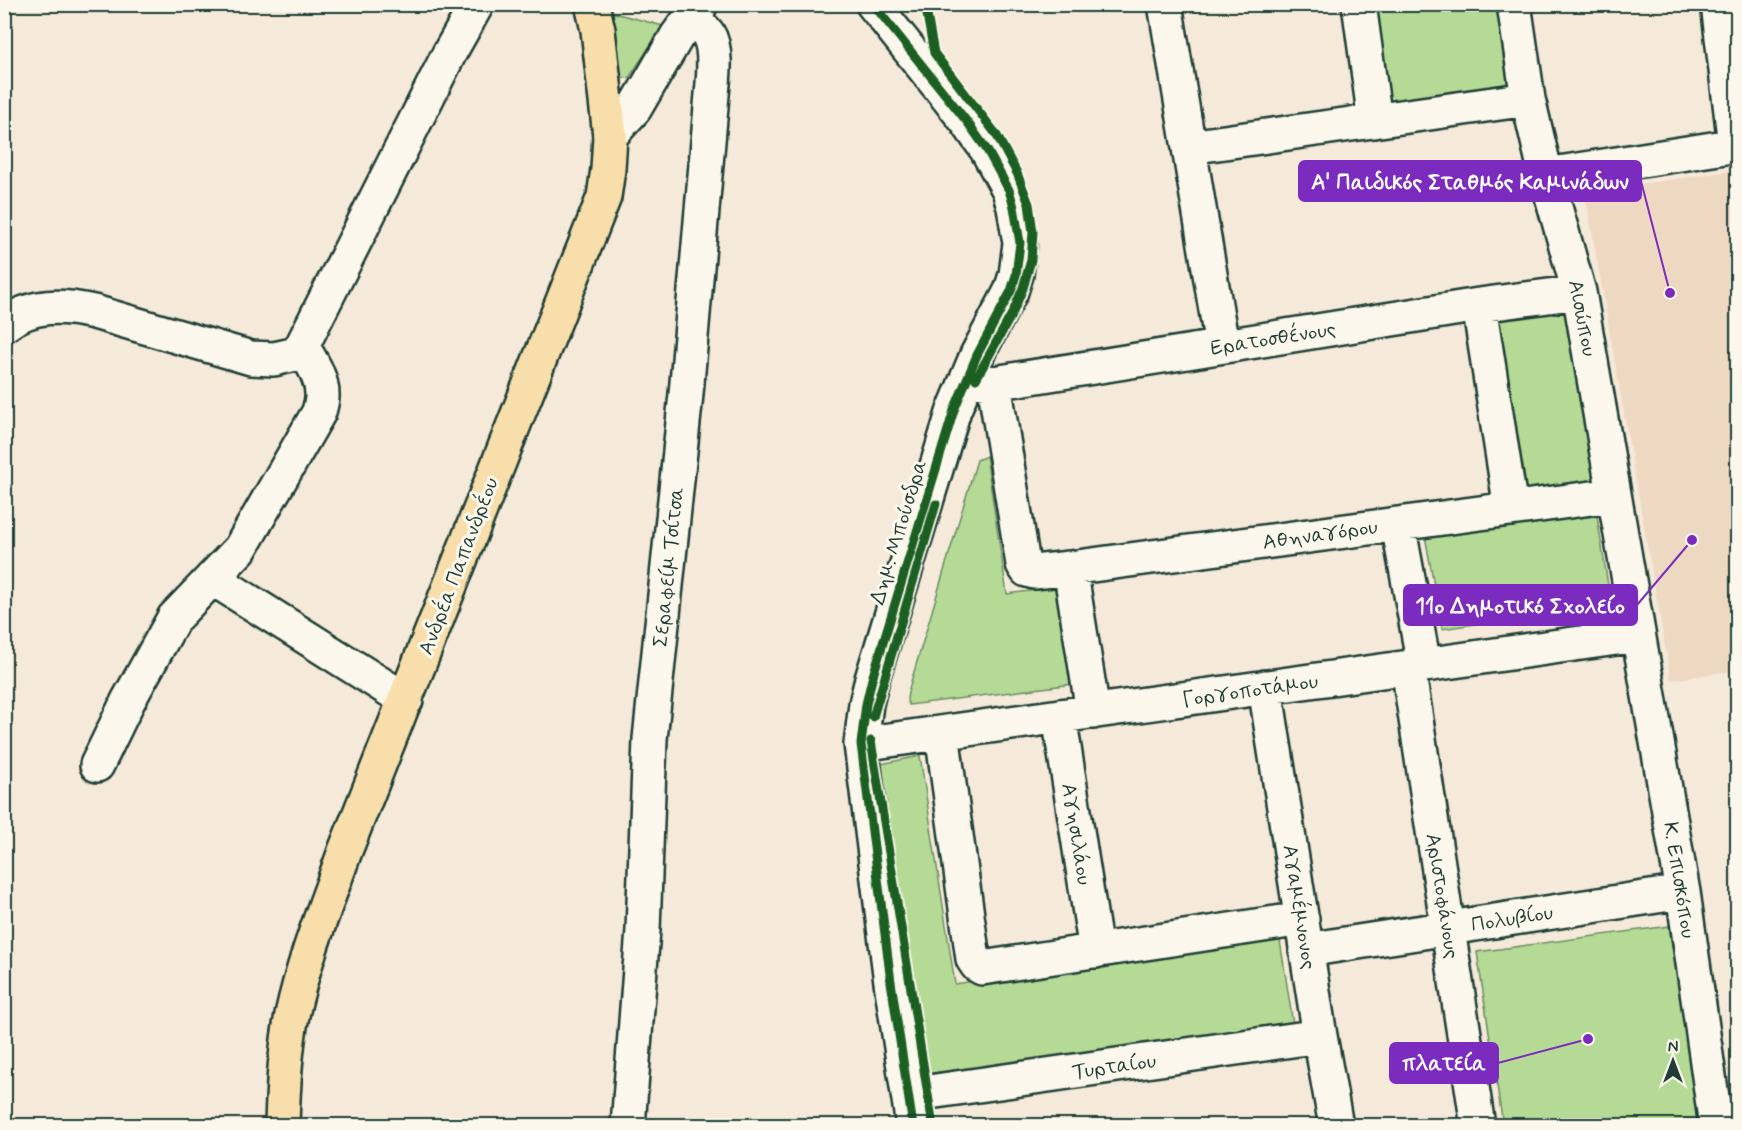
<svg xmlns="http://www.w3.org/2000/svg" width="1742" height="1130" font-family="Mynerve,sans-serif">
<rect width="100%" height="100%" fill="#f5e9d9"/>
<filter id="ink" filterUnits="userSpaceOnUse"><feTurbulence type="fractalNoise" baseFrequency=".0167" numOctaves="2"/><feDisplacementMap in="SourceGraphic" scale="12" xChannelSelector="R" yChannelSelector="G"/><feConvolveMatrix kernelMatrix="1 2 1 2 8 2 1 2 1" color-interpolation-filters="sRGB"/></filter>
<g filter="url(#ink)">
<path fill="#edd8c2" d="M1737,170V670L1671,680L1585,192Z"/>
<path fill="#b5da95" stroke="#6a8c64" stroke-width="1.5" d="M1369,5H1501L1513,90L1383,109Z
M607,11L663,26L629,78L617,77Z
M1567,305L1594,485L1518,497L1491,315Z
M986,456L1007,594L1059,587L1073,684L909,705L907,700L908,692L977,460Z
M1596,510L1611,604L1442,629L1425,536Z
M920,756L955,984L1279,934L1293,1024L926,1074L876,765Z
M1669,926L1700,1125H1503L1477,952Z"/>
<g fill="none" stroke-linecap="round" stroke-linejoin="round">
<g stroke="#1f3d34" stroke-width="38">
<path id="minor" d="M873,4L968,123L987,150L1009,190L1014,207L1020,243L1016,275L1011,291L977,355L954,410L872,679L866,704L861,744L891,982L913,1126
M1165,4L1222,346
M1359,4L1375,121
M1514,4L1528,99L1546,175L1579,292L1683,892L1716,1126
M1718,4L1735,145
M610,136L635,108L677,36L701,4
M1189,147L1528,99
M1546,175L1738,145
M1479,305L1511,509
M4,325C32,303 62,305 94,312L251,358L274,359L296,354L302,346L450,52L477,4
M971,379L994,383L1479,305L1579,292
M994,383L1023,564L1027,570L1034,572L1070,568L1614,495
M1398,524L1424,665
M1070,568L1093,712
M212,578L406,700
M1408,667L1478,1126
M1265,687L1320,1036L1336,1126
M1059,716L1096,951
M942,733L973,959L977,965L982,968L1302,919
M861,744L1638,635
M97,765L128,701L174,618L240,549L319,412C320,407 322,402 322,397C323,379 311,361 302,346
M1306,950L1683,892
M908,1095L1320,1036
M628,1126L643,930L650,739L686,394L711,107C712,87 719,51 708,34C704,28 696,23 690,18"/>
</g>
<g stroke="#1f3d34" stroke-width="38">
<path id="major" d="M282,1126C283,1088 285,1051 292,1015C304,959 326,905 345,851L604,197L608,169L610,136L598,30L592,4"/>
</g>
<use href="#minor" stroke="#fbf7ec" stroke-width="33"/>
<use href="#major" stroke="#f8deab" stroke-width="33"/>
<g stroke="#fbf7ec" stroke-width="13">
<path id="cycleway" d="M873,4L968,123L987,150L1009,190L1014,207L1020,243L1016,275L1011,291L977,355L954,410L872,679L866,704L861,744L891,982L913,1126
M925,4L934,53L996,134L1017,173L1029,204L1033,232L1031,260L1023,288L1013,312L976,379
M873,717L936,504
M871,741L933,1126"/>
</g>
<use href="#cycleway" stroke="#1b5e20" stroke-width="9"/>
</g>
</g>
<g text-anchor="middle" stroke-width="6" stroke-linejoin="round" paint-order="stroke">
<g font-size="21" fill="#1f3d34" stroke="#fbf7ec">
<text transform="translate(1583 318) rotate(79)" y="7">Αισώπου</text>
<text transform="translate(1273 338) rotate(-9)" y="7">Ερατοσθένους</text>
<text transform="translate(898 532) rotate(-73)" y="7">Δημ. Μπούσδρα</text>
<text transform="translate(1320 534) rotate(-8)" y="7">Αθηναγόρου</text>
<text transform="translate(458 566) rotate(-69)" y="7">Ανδρέα Παπανδρέου</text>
<text transform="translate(668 567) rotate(-84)" y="7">Σεραφείμ Τσίτσα</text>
<text transform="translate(1250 690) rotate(-8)" y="7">Γοργοποτάμου</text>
<text transform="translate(1077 834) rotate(81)" y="7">Αγησιλάου</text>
<text transform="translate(1680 880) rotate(81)" y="7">Κ. Επισκόπου</text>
<text transform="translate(1443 896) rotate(81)" y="7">Αριστοφάνους</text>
<text transform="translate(1300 907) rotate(81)" y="7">Αγαμέμνονος</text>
<text transform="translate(1512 918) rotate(-9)" y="7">Πολυβίου</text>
<text transform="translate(1114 1066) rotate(-8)" y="7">Τυρταίου</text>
</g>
</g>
<path fill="none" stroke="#7b2cbf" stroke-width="2" d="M1670 293L1641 181M1692 540L1637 605M1588 1039L1498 1063"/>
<g fill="#7b2cbf" stroke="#fbf7ec" stroke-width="2">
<circle cx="1670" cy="293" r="6"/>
<circle cx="1692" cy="540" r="6"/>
<circle cx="1588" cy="1039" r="6"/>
</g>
<g fill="#7b2cbf" stroke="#7b2cbf" stroke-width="2">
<rect x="1299" y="161" width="342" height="40" rx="6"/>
<rect x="1404" y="585" width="233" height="40" rx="6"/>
<rect x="1390" y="1043" width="108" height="40" rx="6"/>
</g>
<g font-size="22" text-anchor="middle" font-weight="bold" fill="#fff">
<text x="1470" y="189">Α' Παιδικός Σταθμός Καμινάδων</text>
<text x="1520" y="613">11ο Δημοτικό Σχολείο</text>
<text x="1444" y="1070">πλατεία</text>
</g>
<rect width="1742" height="1130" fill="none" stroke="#fbf7ec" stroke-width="24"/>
<rect x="12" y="12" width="1718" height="1106" fill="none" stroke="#1f3d34" stroke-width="2" filter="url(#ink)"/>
<g transform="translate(1673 1061)" stroke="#fbf7ec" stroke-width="4.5" paint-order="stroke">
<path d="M0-4.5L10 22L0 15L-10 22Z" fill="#1f3d34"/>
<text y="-9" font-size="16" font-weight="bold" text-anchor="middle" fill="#1f3d34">N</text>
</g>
</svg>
